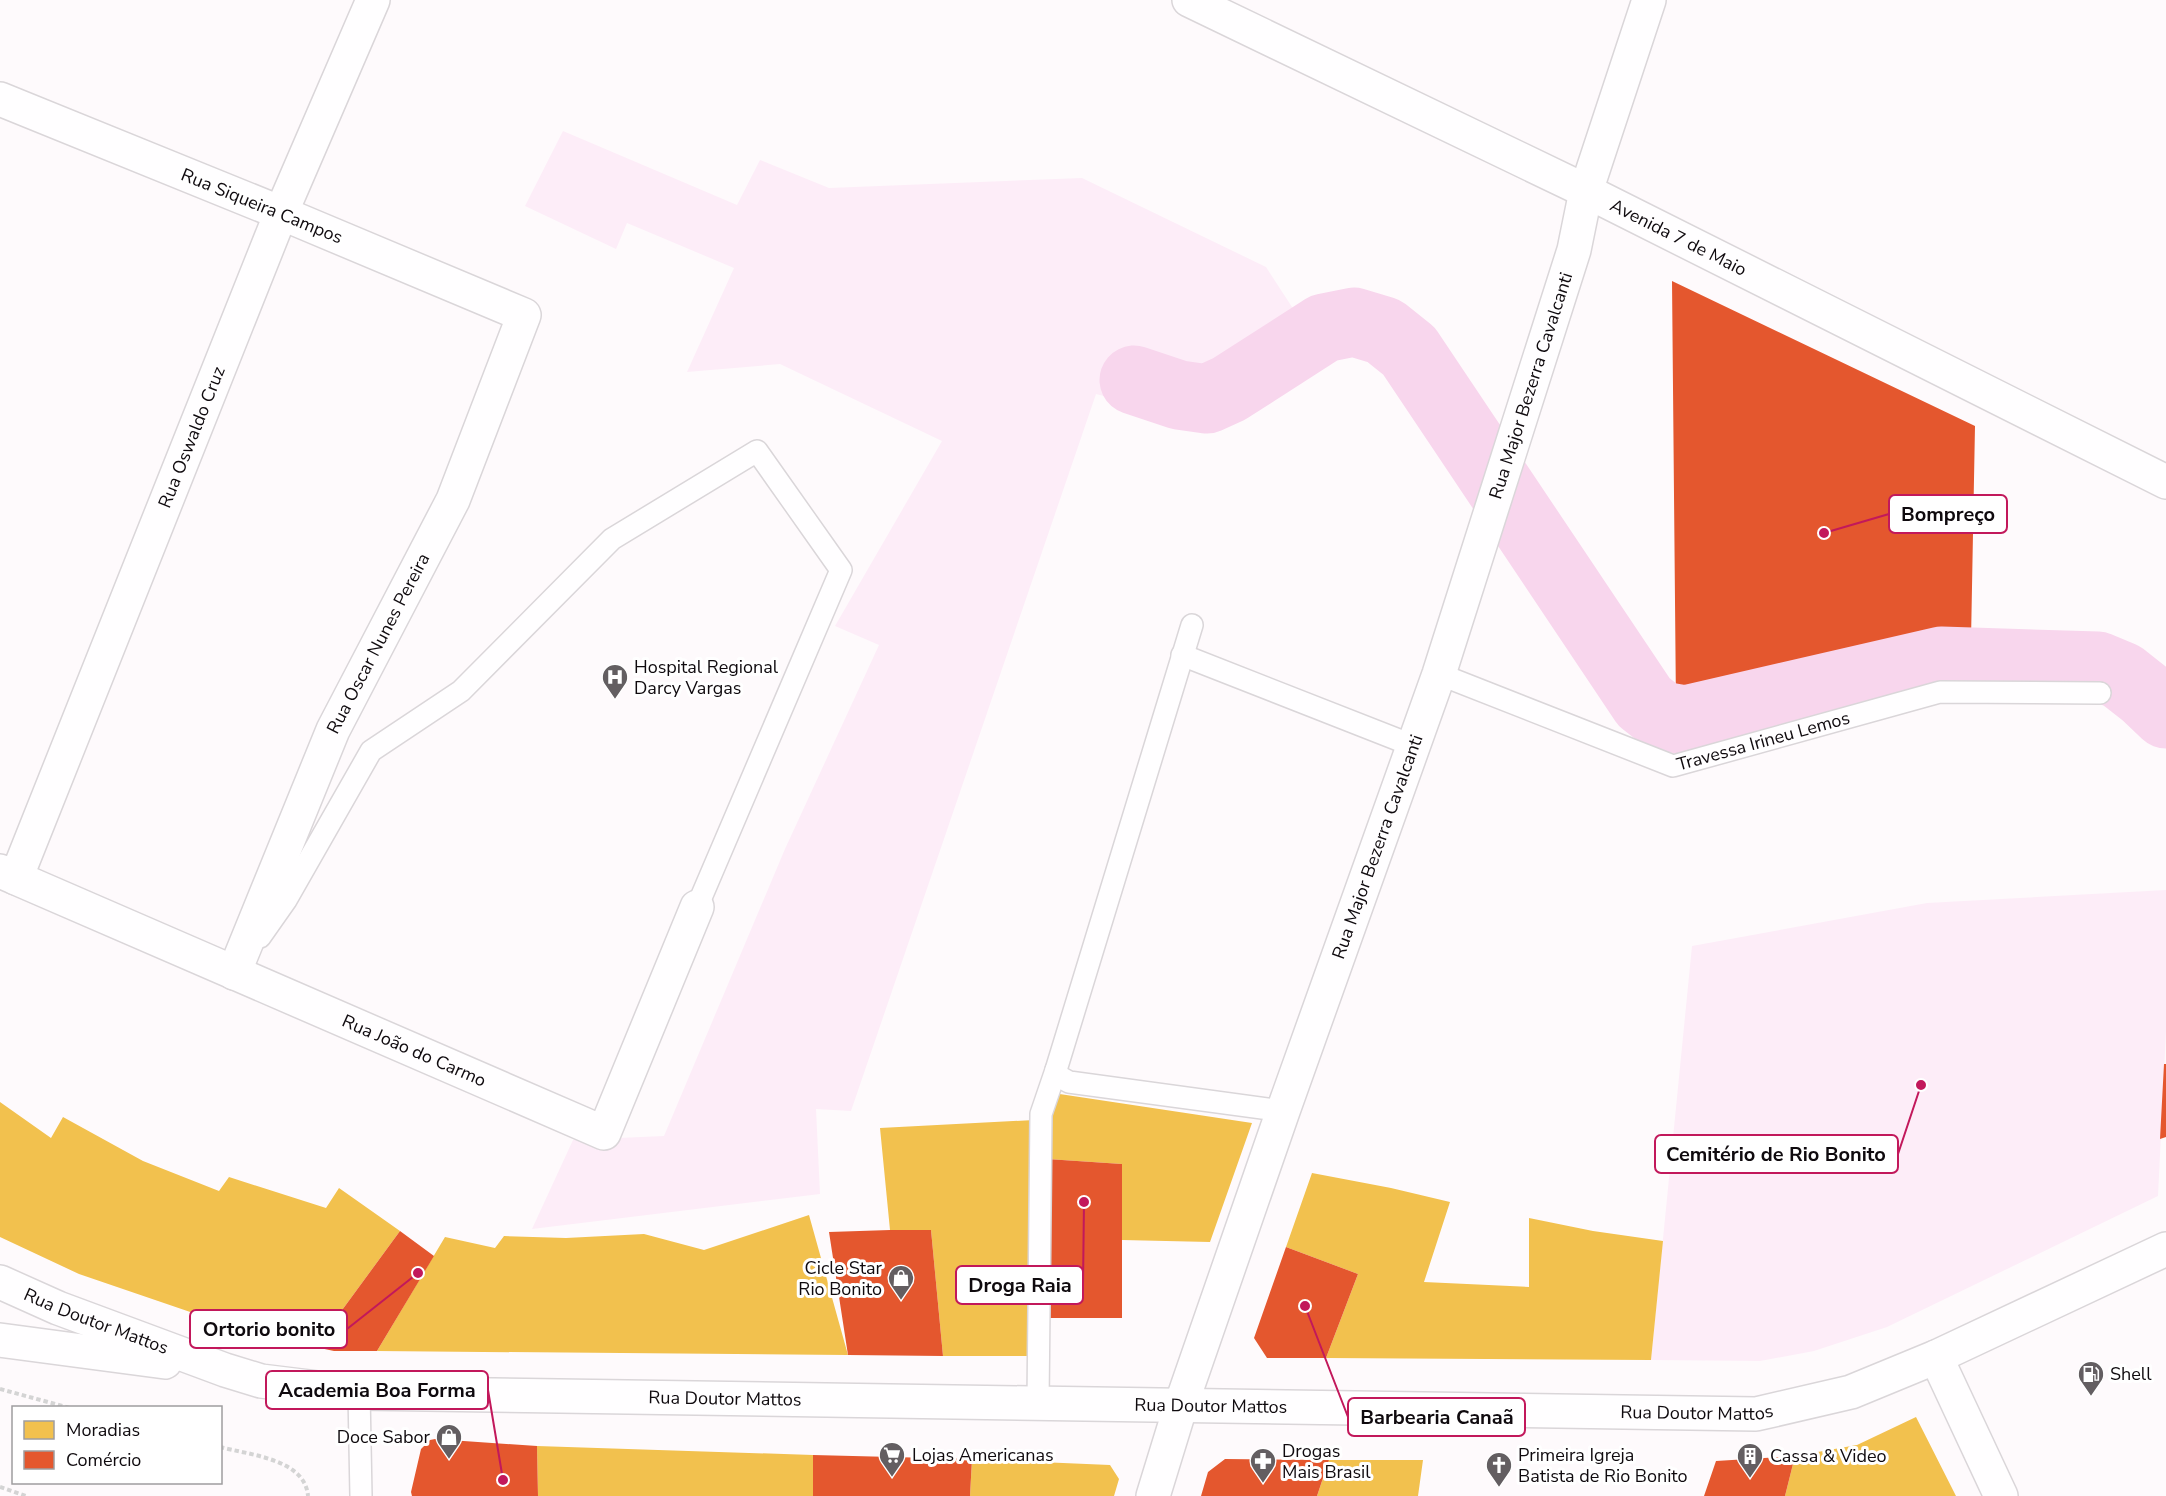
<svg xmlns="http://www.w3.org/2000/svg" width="2166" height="1496" font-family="'Nunito Sans',sans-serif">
<rect width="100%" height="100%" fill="#fefafc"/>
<path fill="#fdedf8" d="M563,131L737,205L760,160L829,188L1082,178L1266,267L1320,350L1243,402L1212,417L1178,415L1096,394L851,1111L816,1109L820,1194L532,1229L573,1140L664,1136L785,849L879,645L835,626L942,441L780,364L687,372L734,268L627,223L616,249L525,206Z
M2166,890V1031L2158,1196L1887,1327L1814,1351L1760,1361L1651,1360L1692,946L1927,903Z"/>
<path fill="#f2c14e" d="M1053,1093L1252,1123L1210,1242L1122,1240V1164L1047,1159Z
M0,1102L51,1138L63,1117L143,1161L219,1191L229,1177L326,1208L339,1188L400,1231L315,1347L240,1329L79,1274L0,1237Z
M1034,1120L1033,1356H943L931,1230H890L880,1128Z
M1312,1173L1391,1188L1450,1202L1424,1282L1529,1287V1218L1593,1231L1663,1241L1651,1360L1326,1358L1358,1274L1286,1247Z
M809,1215L848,1355L377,1351L445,1237L495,1248L504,1236L566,1238L644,1234L704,1250Z
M1916,1417L1956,1496H1785L1795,1456L1857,1445Z
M537,1446L813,1455V1496H538Z
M972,1459L1110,1465L1119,1479L1114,1496H970Z
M1329,1460H1423L1418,1496H1317Z"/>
<path fill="#e4572e" d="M1672,281L1975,426L1971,641L1938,640L1688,708H1676Z
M2164,1064H2166V1137L2160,1139Z
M1047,1159L1122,1164V1318H1046Z
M890,1230H931L943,1356L848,1355L829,1232Z
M400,1231L434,1256L377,1351H334L315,1347Z
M1286,1247L1358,1274L1326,1358H1267L1254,1338Z
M435,1439L537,1446L538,1496H412L411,1492L421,1449L430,1440Z
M813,1455L972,1459L970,1496H813Z
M1795,1456L1785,1496H1704L1716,1461Z
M1225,1459L1329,1460L1317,1496H1201L1208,1472Z"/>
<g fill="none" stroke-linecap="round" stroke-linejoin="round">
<path stroke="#f8d6ed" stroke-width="69" d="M1134,380L1179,395L1207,399L1229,389L1324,328L1354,322L1384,331L1409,351L1644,702L1662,716L1685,720L1941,661L2098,666L2122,676L2145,694L2166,714"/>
<g stroke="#dad6d9" stroke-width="24">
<g id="lane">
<path d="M1192,625L1056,1070L1060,1077L1069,1082L1283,1111"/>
<path d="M1182,655L1414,746"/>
<path id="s1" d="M1439,674L1673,766L1940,692L2100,693"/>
<path d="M260,937L286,900L371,751L461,691L612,539L757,451L841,570L697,907"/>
<path d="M359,1393L361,1496"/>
<path d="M1038,1403L1041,1114L1056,1070"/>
</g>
</g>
<g stroke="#dad6d9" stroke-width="36">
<g id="street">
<path id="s2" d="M16,878L604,1133L697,907"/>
<path id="s3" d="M234,973L333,730L453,500L524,315L281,213"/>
</g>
</g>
<g stroke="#dad6d9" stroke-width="36">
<g id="secondary">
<path id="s4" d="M1189,0L1586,191L2166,482"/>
<path d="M0,99L281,213"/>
<path id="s5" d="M0,871L16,878L281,213L373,0"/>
<path id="s6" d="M0,1282L58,1308L225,1370L261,1381L359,1393L1756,1414L1851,1392L1936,1357L2166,1249"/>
<path d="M0,1340L165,1362"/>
<path d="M1936,1357L2001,1496"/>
<path id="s7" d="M1153,1496L1181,1405L1283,1111L1439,674L1574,250L1586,191L1649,0"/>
</g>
</g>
<path stroke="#d4d4d4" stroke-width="4" stroke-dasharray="4.5 3" stroke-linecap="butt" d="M0,1389L70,1408
M220,1447C250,1455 305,1459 308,1496
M0,1487L26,1496"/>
<use href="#lane" stroke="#fffeff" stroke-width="21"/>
<use href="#street" stroke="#fffeff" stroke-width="33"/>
<use href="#secondary" stroke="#fffeff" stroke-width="33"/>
</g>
<defs>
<g id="hospital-pin" transform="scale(1.35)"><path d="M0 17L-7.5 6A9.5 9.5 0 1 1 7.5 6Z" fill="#635e61" stroke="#fff"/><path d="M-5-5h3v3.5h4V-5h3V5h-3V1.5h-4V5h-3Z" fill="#fff"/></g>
<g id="shop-pin" transform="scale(1.35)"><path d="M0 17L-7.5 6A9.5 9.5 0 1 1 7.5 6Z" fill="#635e61" stroke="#fff"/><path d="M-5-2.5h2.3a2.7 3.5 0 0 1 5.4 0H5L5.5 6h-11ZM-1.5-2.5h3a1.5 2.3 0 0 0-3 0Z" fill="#fff"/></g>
<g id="fuel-pin" transform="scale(1.35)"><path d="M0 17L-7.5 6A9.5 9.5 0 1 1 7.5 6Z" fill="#635e61" stroke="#fff"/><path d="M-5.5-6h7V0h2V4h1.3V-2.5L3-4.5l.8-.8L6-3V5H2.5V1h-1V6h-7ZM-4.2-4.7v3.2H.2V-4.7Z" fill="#fff"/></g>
<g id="supermarket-pin" transform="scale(1.35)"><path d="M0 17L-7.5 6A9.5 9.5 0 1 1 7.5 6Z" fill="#635e61" stroke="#fff"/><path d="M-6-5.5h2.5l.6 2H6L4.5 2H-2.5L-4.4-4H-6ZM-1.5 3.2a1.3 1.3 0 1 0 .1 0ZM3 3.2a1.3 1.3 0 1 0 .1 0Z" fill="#fff"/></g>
<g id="building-pin" transform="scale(1.35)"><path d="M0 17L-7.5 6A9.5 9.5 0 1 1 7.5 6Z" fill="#635e61" stroke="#fff"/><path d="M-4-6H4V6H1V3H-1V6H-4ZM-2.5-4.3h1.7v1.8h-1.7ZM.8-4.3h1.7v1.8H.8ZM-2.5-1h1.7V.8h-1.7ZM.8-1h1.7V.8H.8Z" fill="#fff"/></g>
<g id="pharmacy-pin" transform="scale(1.35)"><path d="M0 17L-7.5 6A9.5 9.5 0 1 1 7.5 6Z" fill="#635e61" stroke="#fff"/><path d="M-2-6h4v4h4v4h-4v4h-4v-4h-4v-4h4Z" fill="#fff"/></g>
<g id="church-pin" transform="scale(1.35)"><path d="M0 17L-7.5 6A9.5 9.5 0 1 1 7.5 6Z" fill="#635e61" stroke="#fff"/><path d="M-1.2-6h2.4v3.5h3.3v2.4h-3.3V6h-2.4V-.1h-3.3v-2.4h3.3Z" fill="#fff"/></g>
</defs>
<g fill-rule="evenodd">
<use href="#hospital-pin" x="615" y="677"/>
<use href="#shop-pin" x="901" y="1278"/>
<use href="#fuel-pin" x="2091" y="1374"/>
<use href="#shop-pin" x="449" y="1437"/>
<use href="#supermarket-pin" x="892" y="1455"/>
<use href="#building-pin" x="1750" y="1456"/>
<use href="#pharmacy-pin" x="1263" y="1461"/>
<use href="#church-pin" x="1499" y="1465"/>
</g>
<g text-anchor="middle" stroke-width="6" stroke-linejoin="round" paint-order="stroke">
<g font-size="18" fill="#0f0a0e" stroke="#fff">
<text transform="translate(262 206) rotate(22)" y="6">Rua Siqueira Campos</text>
<text dy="6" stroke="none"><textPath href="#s4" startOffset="544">Avenida 7 de Maio</textPath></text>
<text dy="6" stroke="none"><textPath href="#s7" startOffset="1173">Rua Major Bezerra Cavalcanti</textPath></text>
<text dy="6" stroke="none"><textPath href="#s5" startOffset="492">Rua Oswaldo Cruz</textPath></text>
<text dy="6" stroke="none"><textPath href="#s3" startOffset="360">Rua Oscar Nunes Pereira</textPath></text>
<text dy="6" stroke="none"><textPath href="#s1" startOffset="345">Travessa Irineu Lemos</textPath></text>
<text dy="6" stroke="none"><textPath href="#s7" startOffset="687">Rua Major Bezerra Cavalcanti</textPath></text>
<text dy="6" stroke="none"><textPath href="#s2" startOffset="434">Rua João do Carmo</textPath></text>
<text dy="6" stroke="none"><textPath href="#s6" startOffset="104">Rua Doutor Mattos</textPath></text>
<text dy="6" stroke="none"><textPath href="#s6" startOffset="744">Rua Doutor Mattos</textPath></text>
<text dy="6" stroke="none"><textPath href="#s6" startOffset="1230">Rua Doutor Mattos</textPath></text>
<text dy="6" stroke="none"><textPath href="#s6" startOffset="1716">Rua Doutor Mattos</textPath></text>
</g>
<g font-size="18" fill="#0f0a0e" stroke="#fff" text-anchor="start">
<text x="634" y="673">Hospital Regional<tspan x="634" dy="21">Darcy Vargas</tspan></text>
<text x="882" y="1274" text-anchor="end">Cicle Star<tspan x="882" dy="21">Rio Bonito</tspan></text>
<text x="2110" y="1380">Shell</text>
<text x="430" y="1443" text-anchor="end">Doce Sabor</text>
<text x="1282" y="1457">Drogas<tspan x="1282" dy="21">Mais Brasil</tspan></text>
<text x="912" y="1461">Lojas Americanas</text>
<text x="1518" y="1461">Primeira Igreja<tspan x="1518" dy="21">Batista de Rio Bonito</tspan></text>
<text x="1770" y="1462">Cassa &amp; Video</text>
</g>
</g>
<path fill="none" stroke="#c2185b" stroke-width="2" d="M1824 533L1889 514M1921 1085L1898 1154M1084 1202L1083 1285M418 1273L347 1329M503 1480L488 1390M1305 1306L1348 1417"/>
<g fill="#c2185b" stroke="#fff" stroke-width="2">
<circle cx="1824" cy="533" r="6"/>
<circle cx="1921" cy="1085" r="6"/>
<circle cx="1084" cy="1202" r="6"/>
<circle cx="418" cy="1273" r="6"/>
<circle cx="503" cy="1480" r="6"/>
<circle cx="1305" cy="1306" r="6"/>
</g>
<g fill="#fff" stroke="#c2185b" stroke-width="2">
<rect x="1889" y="495" width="118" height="38" rx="6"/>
<rect x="1655" y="1135" width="243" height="38" rx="6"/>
<rect x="956" y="1266" width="127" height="38" rx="6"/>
<rect x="190" y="1310" width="157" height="38" rx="6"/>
<rect x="266" y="1371" width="222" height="38" rx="6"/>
<rect x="1348" y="1398" width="177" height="38" rx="6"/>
</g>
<g font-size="20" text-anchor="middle" font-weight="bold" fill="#0f0a0e">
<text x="1948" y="521">Bompreço</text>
<text x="1776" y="1161">Cemitério de Rio Bonito</text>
<text x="1020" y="1292">Droga Raia</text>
<text x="269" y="1336">Ortorio bonito</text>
<text x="377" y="1397">Academia Boa Forma</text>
<text x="1437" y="1424">Barbearia Canaã</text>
</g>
<rect x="12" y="1406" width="210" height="78" fill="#ffffff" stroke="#9f9d9f" stroke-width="1.5"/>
<rect x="24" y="1421" width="30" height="18" fill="#f2c14e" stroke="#9f9d9f" stroke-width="1.5"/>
<text x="66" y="1436" font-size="18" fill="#0f0a0e">Moradias</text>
<rect x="24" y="1451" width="30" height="18" fill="#e4572e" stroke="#9f9d9f" stroke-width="1.5"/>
<text x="66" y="1466" font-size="18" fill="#0f0a0e">Comércio</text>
</svg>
